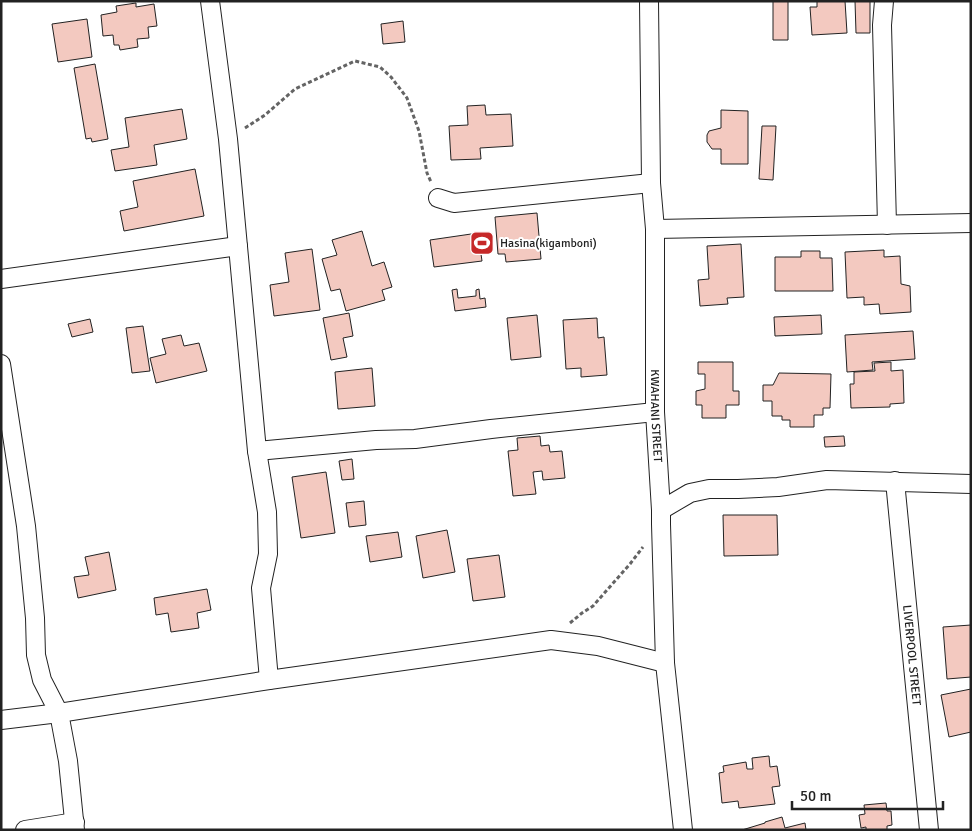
<svg xmlns="http://www.w3.org/2000/svg" width="972" height="831" font-family="Signika,sans-serif">
<rect width="100%" height="100%" fill="#fff"/>
<path fill="#f3c9c0" stroke="#222" d="M773,1H788V40H773Z
M817,1H845L847,33L812,35L810,7H817Z
M855,1H870V33H856Z
M136,3V7L154,4L157,26L148,27L149,38L137,39L138,47L120,50L119,45H114L113,35L103,36L101,15L117,12L116,6Z
M87,19L92,57L58,62L52,24Z
M403,21L405,42L383,44L381,24Z
M95,64L108,139L92,142L91,138L86,139L74,68Z
M485,105L486,115L511,114L513,146L480,148L481,159L451,160L449,126L468,125L467,106Z
M182,109L187,139L154,145L157,165L115,171L111,150L129,147L125,118Z
M721,110L748,111V164H721V149H712L707,142V135L709,131L721,128Z
M762,126H776L773,180L759,179Z
M195,169L204,216L124,231L120,211L138,207L133,181Z
M537,213L541,259L506,262L505,254H498L495,217Z
M362,231L372,266L384,262L392,287L382,290L385,300L346,311L340,289L331,291L322,259L337,255L332,240Z
M478,233L482,261L434,267L430,240Z
M741,244L744,297L727,298L728,304L700,306L698,280L709,279L707,246Z
M312,249L320,310L274,316L270,285L289,282L285,253Z
M884,250V257L900,256L901,284L910,286L911,312L880,314L879,304L864,305V297L847,298L845,252Z
M801,251H820V258H832L833,291H775V257H801Z
M457,289L458,298L476,296V290L479,289L480,299L485,298L486,307L455,311L452,290Z
M349,313L353,336L343,338L347,357L331,360L323,318Z
M537,315L541,357L511,360L507,318Z
M821,315L822,334L775,336L774,317Z
M597,318L598,338L604,337L607,375L581,377V368L566,369L563,320Z
M90,319L93,332L72,337L68,324Z
M143,326L150,371L132,373L126,328Z
M913,331L915,359L872,362L873,370L847,372L845,335Z
M181,335L184,346L199,343L207,371L156,383L150,358L166,354L162,339Z
M698,362H733V391H739V405H726V418H702V405H696V391L705,389V374H698Z
M891,362V371L903,370L904,403L890,404V407L851,408L850,384H854V372L875,371L874,363Z
M372,368L375,406L338,409L335,372Z
M779,373L831,374L830,408H823V415H814V427H790V420H782V416H772V401H763V385H773Z
M540,436L541,446L549,445L550,452L562,451L565,478L543,480L542,471L533,472L536,494L513,496L508,451L518,450L517,438Z
M844,436L845,446L825,447L824,437Z
M352,459L354,479L342,480L339,461Z
M326,472L335,533L301,538L292,477Z
M364,501L366,525L349,527L346,503Z
M723,515H777L778,555L724,556Z
M447,530L455,572L423,578L416,536Z
M398,532L402,557L370,562L366,536Z
M109,552L116,590L78,598L74,577L89,575L85,557Z
M499,555L505,597L473,601L467,559Z
M207,589L211,610L197,613L199,628L171,632L168,613L156,615L154,598Z
M971,625V677L947,679L943,627Z
M971,689V732L949,737L941,695Z
M769,756L770,767L777,766L780,786L772,787L775,804L739,808L738,801L722,803L719,773L724,772L723,766L746,762L747,769H753L752,758Z
M886,803L887,811H891L892,825L887,826V830H866V827L861,828L859,815L865,814L864,805Z
M782,817L785,828L805,823L806,830H742L765,823V822Z"/>
<g fill="none" stroke-linecap="round" stroke-linejoin="round">
<g stroke="#222" stroke-width="20">
<g id="minor">
<path d="M210,1L228,139L257,451L267,512L268,554L261,588L269,680"/>
<path id="s1" d="M649,1L651,183L655,229V412L661,510V524L665,663L683,830"/>
<path d="M884,1L882,25L887,225"/>
<path d="M438,198L454,203L651,183"/>
<path d="M655,229L971,223"/>
<path d="M1,279L238,246"/>
<path d="M1,364L26,526L35,618L36,655L42,680L59,713L68,761L75,830"/>
<path d="M257,451L376,440L415,439L491,429L655,412"/>
<path id="s2" d="M895,481L929,830"/>
<path d="M661,510L690,493L709,489H738L778,487L827,480L971,484"/>
<path d="M1,720L59,713L269,680L551,640L598,646L665,663"/>
<path d="M25,830L75,822"/>
</g>
</g>
<path stroke="#646464" stroke-width="3" stroke-dasharray="4 2.5" stroke-linecap="butt" d="M245,128L265,115L295,89L355,61L380,67L391,77L407,98L419,131L427,173L431,182
M570,623L582,613L593,606L630,564L643,547"/>
<use href="#minor" stroke="#fff" stroke-width="18"/>
</g>
<defs>
<g id="stadium-square" transform="scale(1.25)"><rect x="-9" y="-9" width="18" height="18" rx="4" fill="#c62828" stroke="#fff"/><path d="M0-5a6.5 5 0 1 0 0 10a6.5 5 0 1 0 0-10ZM-3.5-1.8h7v3.6h-7Z" fill="#fff"/></g>
</defs>
<g fill-rule="evenodd">
<use href="#stadium-square" x="482" y="243"/>
</g>
<g text-anchor="middle" stroke-width="4" stroke-linejoin="round" paint-order="stroke">
<g font-size="12" fill="#222" stroke="#fff" text-anchor="start">
<text x="500" y="247">Hasina(kigamboni)</text>
</g>
<g font-size="12" fill="#222" stroke="#fff">
<text dy="4" stroke="none"><textPath href="#s1" startOffset="415">KWAHANI STREET</textPath></text>
<text dy="4" stroke="none"><textPath href="#s2" startOffset="175">LIVERPOOL STREET</textPath></text>
</g>
</g>
<rect width="972" height="831" fill="none" stroke="#222222" stroke-width="5"/>
<path d="M792 801v8h151v-8" fill="none" stroke="#222222" stroke-width="2.5"/>
<text x="800" y="801" font-size="15" fill="#222222" stroke="#ffffff" stroke-width="4" paint-order="stroke">50 m</text>
</svg>
